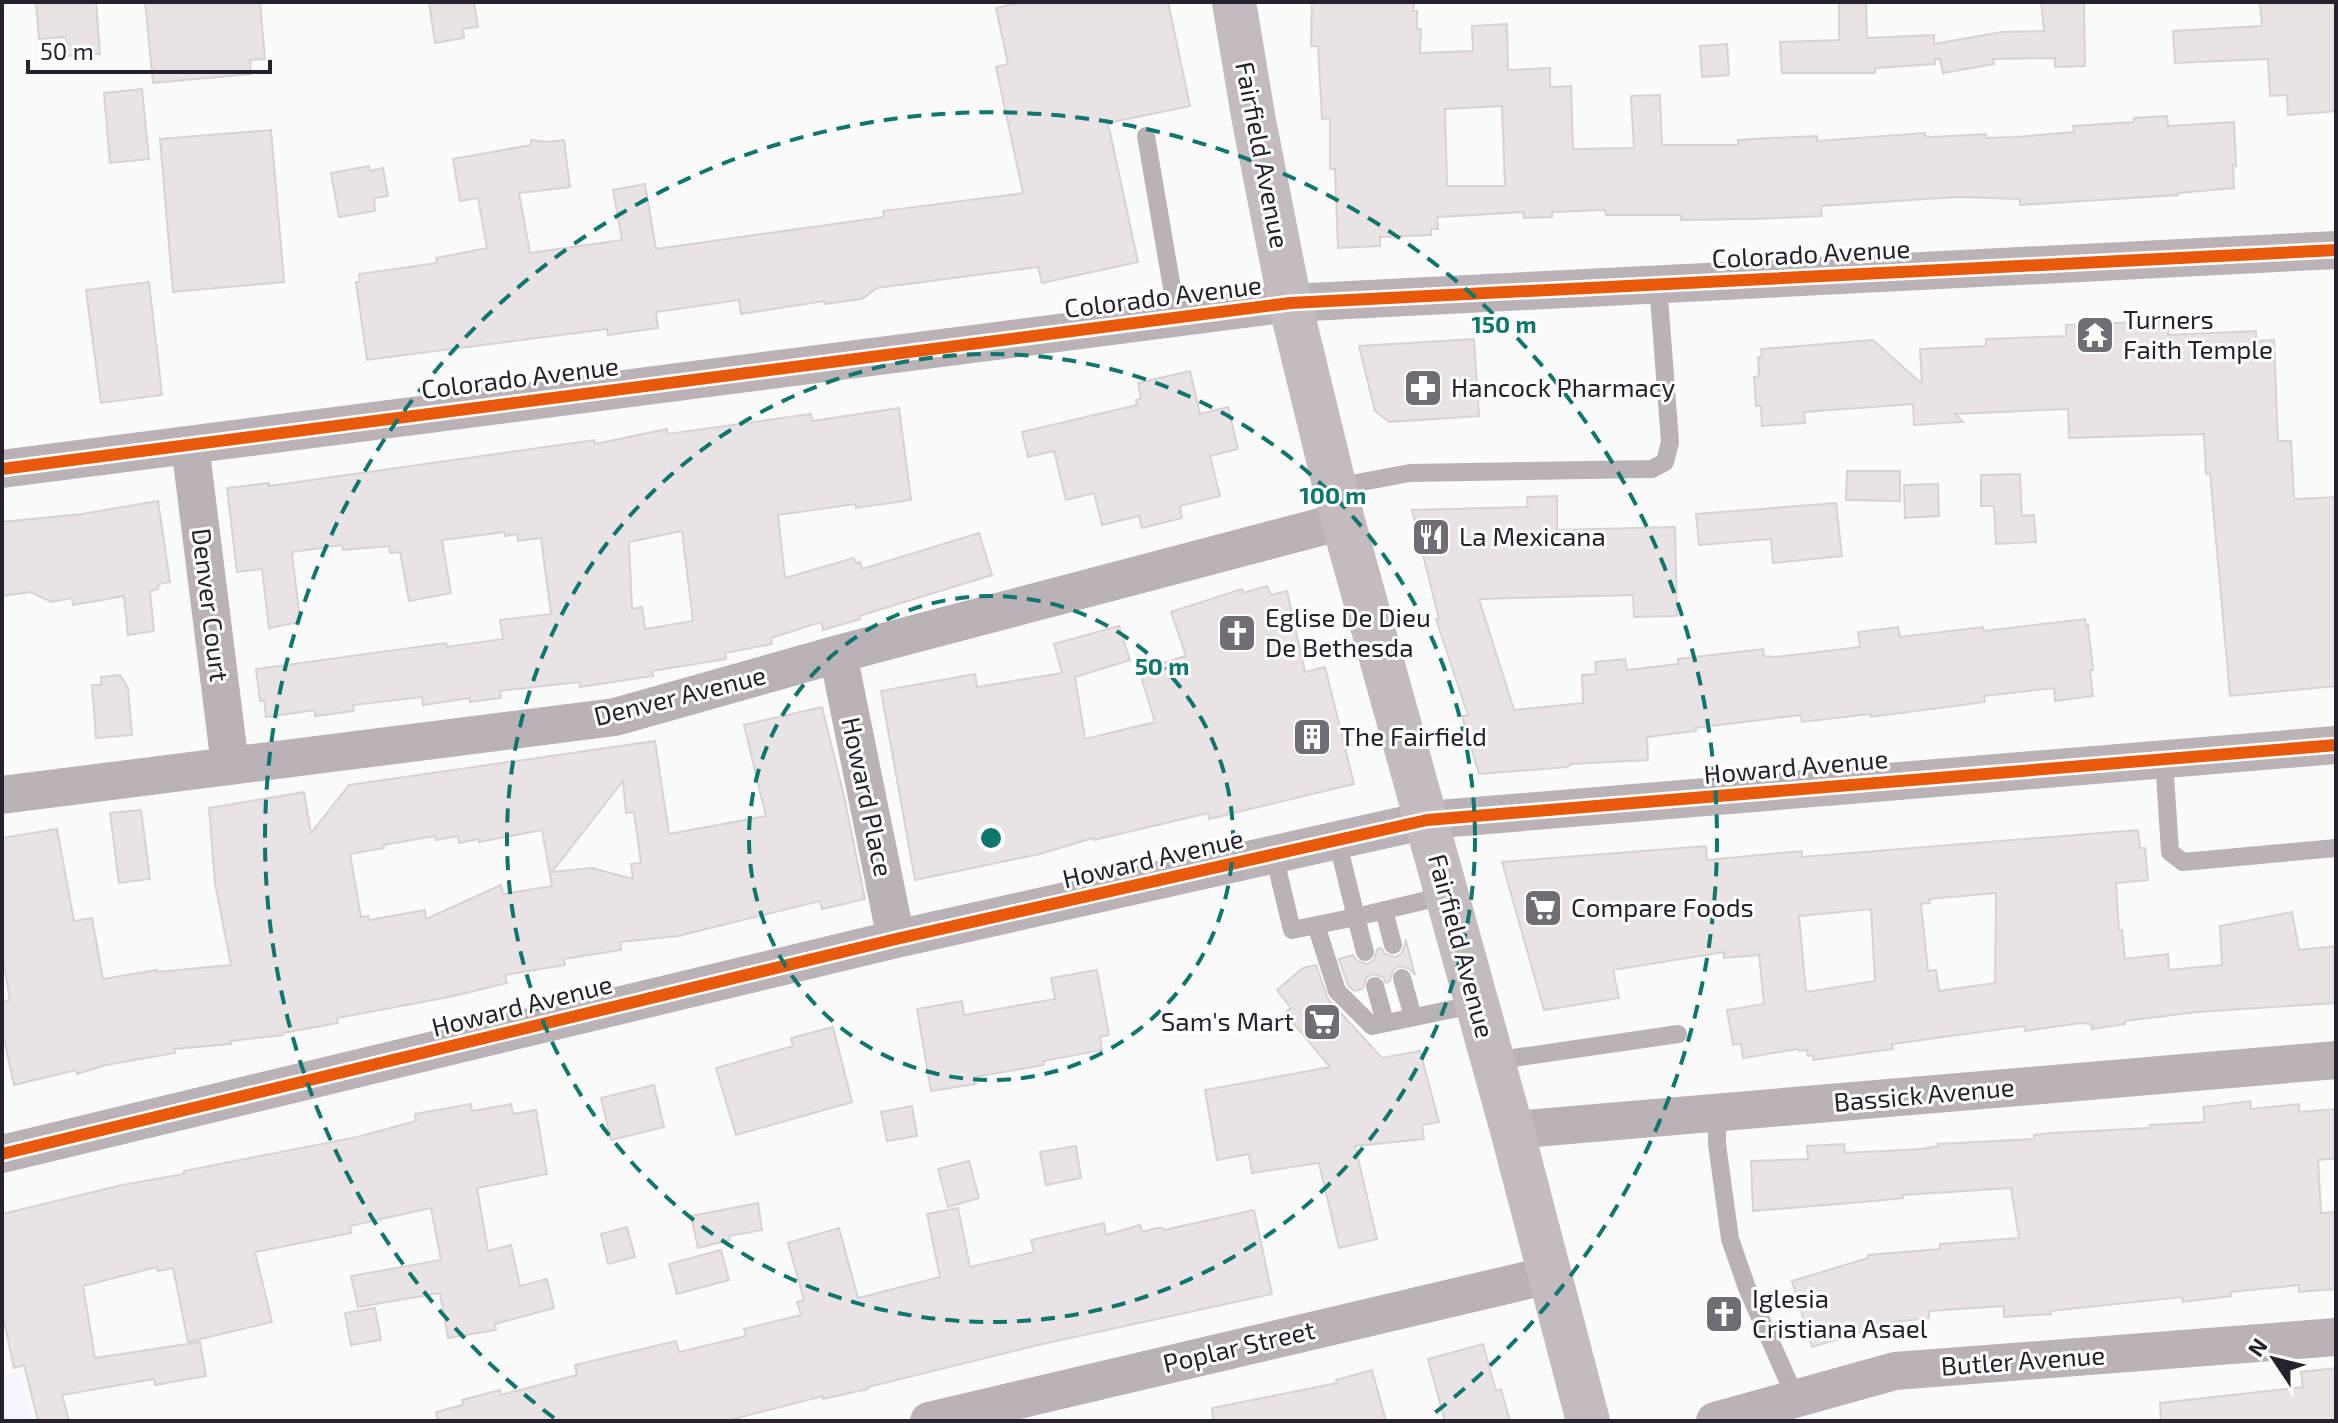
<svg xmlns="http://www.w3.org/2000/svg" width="2338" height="1423" font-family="'Exo 2',sans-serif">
<rect width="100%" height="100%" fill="#fbfbfb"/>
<path fill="#f8f4fd" d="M20,1372L32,1421H2V1375Z"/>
<path fill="#e9e3e6" stroke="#d8d1d5" stroke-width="2" fill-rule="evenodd" d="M36,2H96L100,54L68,56L66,37L39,39Z
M145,2H260L265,59L250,60L251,74L153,83Z
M429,2H474L478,27L463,29L464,38L435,43Z
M1022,2H1168L1190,106L1108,123L1138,262L1042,283L1038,267L877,288L862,299L825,304L824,301L741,314L739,300L656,312L658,328L608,335L607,329L367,360L356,282H360L359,274L437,263L436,258L487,248L478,198L460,201L453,159L531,145V140L546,142L564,140L570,187L519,193L530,253L622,240L613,190L645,184L656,249L884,217L883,211L1023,193L996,67L1008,64L996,8Z
M1312,2H1414L1413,11H1417V29H1421L1420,53L1473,51L1472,26L1507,24L1508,70L1550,68V87L1571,86L1573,149L1634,148L1631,96L1660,95L1662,145H1738V140L1770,138L1817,136V141L1925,133V136L1933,137L1986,134V138L2016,137L2074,132L2073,126L2134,122V118L2167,116L2168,126L2234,122L2236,166L2233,165L2234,188L2178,193V195L2020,205V199L1957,197L1821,206L1822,216L1753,219L1681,220V215H1606L1605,210L1552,212V217L1524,218L1523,212L1475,215L1437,217L1438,229H1431V235L1380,237V246L1338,248L1335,169H1330V118L1322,119L1318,46H1311ZM1502,106L1505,186H1447L1445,109Z
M2041,2H2084L2085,66L2055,67V58L1993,59L1994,64L1943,73L1940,59H1935V64L1875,68V73H1782L1780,42L1839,40V3H1866L1867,38L1934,35V44L2002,32L2044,31Z
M2260,2H2336V111L2288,115L2287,95L2270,96L2268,59L2175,63L2173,31L2262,26Z
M1727,44L1729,75L1702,77L1700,46Z
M142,89L149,159L110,163L104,93Z
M271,130L284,282L173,292L160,139Z
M369,166L370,171L383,168L388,196L374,198L375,211L339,217L331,173Z
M149,282L162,395L101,403L86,290Z
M2168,321V335L2256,331V341L2274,340L2278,441H2291L2294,499L2336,497V686L2230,696L2210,473L2206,474L2204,434L2069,438L2068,409L1955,414L1963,422L1914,425L1913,404L1804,412L1805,423L1762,426L1761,406H1756L1754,377L1759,376L1758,357H1762L1761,349L1873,340L1922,384L1920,349L1986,346V339L2066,336V325Z
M1474,339L1479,416L1389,422L1375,411L1359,346Z
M1190,371L1200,414L1228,407L1238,449L1210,456L1220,496L1180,506L1182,518L1142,528L1139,516L1102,525L1094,493L1066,500L1054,451L1028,457L1022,432L1137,405L1136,400L1141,399L1138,383Z
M899,408L911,500L856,508L855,504L778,515L785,578L854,558L856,563L860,562L862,569L979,533L992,575L859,616L860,619L823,630L821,622L771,638L772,644L725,653L726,659L652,671L653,676L580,687L579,682L500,691L501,698L470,702V698L423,705L422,697L353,705L354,711L315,716V710L266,717L264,700L260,701L256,669L446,643L447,647L503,639L500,620L551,614L541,538L518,541L517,534L505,536V532L442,540L451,593L409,601L400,552L390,553L389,546L343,550L342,545L292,552L300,622L269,628L262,569L237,572L227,488L269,483V486L594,440L595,444L667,429L668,434L811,414L812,421ZM682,531L693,621L645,629L642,607L632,609L629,542Z
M1847,471H1900V501L1846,500Z
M2020,474L2022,516L2034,515L2036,542L1996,544L1994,506H1981V475Z
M1938,484L1939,516L1905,518L1904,485Z
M1557,496V530L1675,527L1677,616L1634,617L1633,595L1479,599L1514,710L1583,703L1582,675L1596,674L1595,662L1625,659L1627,670L1678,664V659L1763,649L1764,656L1775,657L1860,647L1858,632L1898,627L1900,637L1983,627L1984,631L2085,619L2086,626L2088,625L2093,670H2090L2093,696L2055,701L2054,688L1984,696L1985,702L1871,717L1870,714L1802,722L1801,715L1695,728L1696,731L1647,737L1648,760L1572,764L1567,767L1479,774L1462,716L1468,715L1436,619H1439L1412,510L1528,507L1527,497Z
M158,501L170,582L159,584L158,589L150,591L154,631L128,635L124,596L73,605L72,598L51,602L31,592L2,596V522L82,514Z
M1836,503L1842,556L1773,563L1771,539L1699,545L1696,514Z
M1267,586L1271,595L1287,591L1305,672L1325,667L1354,784L1209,819L1208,813L1094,840L1093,838L1040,854L915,880L881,691L975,674L977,687L1062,673L1054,644L1119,626L1130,660L1075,677L1085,739L1155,722L1139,670L1186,656L1171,612L1242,589L1243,593Z
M120,675L128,688L132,735L96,738L92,685H101V677Z
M822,707L844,796L865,899L822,909L820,901L678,936L621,942V950L564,959L565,965L505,975L507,983L449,997L337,1018L338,1023L283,1033V1035L231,1041V1044L174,1049L175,1053L106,1065L77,1074L76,1070L14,1085L2,1030V1002L10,1000L2,953V838L57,829L74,921L92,918L103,979L157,970V972L231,965L215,883L209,808L304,792L311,833L349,785L655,741L669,834L766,816L744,725ZM623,781L626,813L634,812L641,863L631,864L633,879L592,868L552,872ZM542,830L552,886L503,894L501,885L426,919L425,910L369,920L368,916L361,917L350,854L384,848L383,845L435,836L436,840L458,836L459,843L479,839V842Z
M141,810L150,879L119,883L110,813Z
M2138,830L2140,848H2145L2148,880L2116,883L2119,930H2122L2125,959L2168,954L2169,970L2222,965L2220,926L2292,912L2299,950L2336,946V1003L2197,1012L2125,1021V1024L2092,1029L2091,1024L2081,1023L2025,1031L2024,1026L1892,1044L1893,1049L1813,1060V1055L1808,1056L1807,1050L1799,1051L1798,1049L1743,1058L1741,1043L1733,1045L1727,1010L1764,1004L1759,955L1724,958V952L1613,970L1619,998L1544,1010L1502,862L1706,846L1707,860L1802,851V857ZM1996,893L1995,983L1939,991L1936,970L1928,971L1921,904L1930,903L1929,899ZM1871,909L1875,981L1806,992L1799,916Z
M1406,941L1415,975L1410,969L1400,966L1393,970L1390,981L1386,983L1383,977L1373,974L1366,978L1363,989L1354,991L1348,985L1339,959L1353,955L1357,961L1367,964L1374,960L1377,949L1381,948L1385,954L1395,957L1402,953Z
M1316,965L1328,999L1382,1058L1420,1051L1439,1122L1422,1125L1424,1139L1355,1146L1377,1239L1339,1248L1319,1163L1252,1173L1249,1154L1217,1160L1205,1090L1330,1067L1285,1013L1291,1008L1277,990L1303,968Z
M1097,970L1109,1035L1100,1037L1102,1050L1043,1061L1044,1065L975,1077L976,1084L931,1091L917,1009L962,1001L964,1015L1055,999L1051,978Z
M833,1027L852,1102L736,1135L716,1068L793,1046L791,1038Z
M654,1085L664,1127L611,1140L601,1098Z
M2250,1101L2251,1109L2299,1104V1112L2336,1109V1158L2318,1160L2321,1213L2336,1212V1289L2299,1292V1285L2231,1292V1296L2183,1302L2182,1297L2050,1311L2051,1314L2004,1317V1306L1929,1311V1318L1894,1322L1812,1347L1792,1281L1868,1258V1255L1940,1249V1244L2019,1238L2011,1188L1903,1195V1198L1874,1201L1753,1211L1751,1161L1808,1159L1807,1146L1844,1144L1845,1153L1921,1149L1939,1146L1938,1144L2034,1139V1135L2052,1133L2150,1128V1125L2205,1122L2203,1107Z
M471,1104L472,1111L511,1104L513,1114L536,1110L547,1174L477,1188L488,1251L511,1245L520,1286L547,1279L554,1308L495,1324L496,1330L448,1338L440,1293L358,1307L351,1276L441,1260L431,1208L350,1226L351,1233L255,1252L272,1322L188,1342L173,1268L158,1271L157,1267L83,1286L95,1358L200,1342L206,1376L155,1385L154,1379L62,1395L69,1421H38L24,1365L14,1368L2,1312V1214L122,1185L184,1174V1171L357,1137L416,1121L415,1114Z
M912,1106L917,1136L887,1141L881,1112Z
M1076,1146L1081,1178L1046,1185L1040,1152Z
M969,1161L979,1198L948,1207L938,1169Z
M758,1203L762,1230L729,1236L730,1240L698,1248L691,1216Z
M958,1208L970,1267L1034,1252L1031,1240L1104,1223L1106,1235L1140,1225L1142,1232L1157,1228H1163L1164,1230L1254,1210L1272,1294L1038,1345L868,1387V1389L823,1399V1396L726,1421H438L436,1412L463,1405L462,1400L500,1390L501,1395L577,1375L575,1365L676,1341L679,1352L746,1336L744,1329L801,1315L797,1302L804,1300L788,1243L839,1228L858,1298L940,1277L927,1214Z
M627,1227L635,1257L608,1264L601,1234Z
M721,1250L729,1280L677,1294L669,1264Z
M375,1308L381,1340L351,1345L345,1313Z
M1483,1344L1496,1391L1501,1389L1510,1421H1445L1428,1359Z
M2336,1368V1421H2161L2160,1403L2303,1387L2301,1372Z
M1372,1370L1386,1421H1213L1212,1408L1337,1383L1336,1380Z"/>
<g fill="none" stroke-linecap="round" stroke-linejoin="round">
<path stroke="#bbb2b8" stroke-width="18" d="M1146,136L1177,317
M1335,487L1410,473L1652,469L1665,462L1670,442L1658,284
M2164,759L2170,852L2183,862L2336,848
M1274,855L1292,930L1356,917L1337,840
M1384,910L1393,945
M1316,925L1337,991L1372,1026L1477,1004
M1365,952L1356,917L1448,895
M1402,978L1413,1017
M1375,986L1385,1022
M1493,1061L1678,1034
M1717,1113V1144L1730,1239L1747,1288L1796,1399"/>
<path stroke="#bbb2b8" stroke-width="38" d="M190,445L230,765
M2,469L1290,303L2336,250
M838,654L896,939
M2,795L615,717L838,654L1343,521
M1512,1130L2336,1060
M2,1154L896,939L1427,820L2336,745
M929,1421L1549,1275
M1715,1421L1895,1371L2336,1337"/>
<path stroke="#c4bbc0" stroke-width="44" d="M1234,2L1254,121L1290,303L1343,521L1512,1130L1588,1421"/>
<g stroke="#fff" stroke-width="17">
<path id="cycleway" d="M2,469L1290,303L2336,250
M2,1154L896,939L1427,820L2336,745"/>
</g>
<use href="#cycleway" stroke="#e8590c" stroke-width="12"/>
</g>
<g fill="none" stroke="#0f766e" stroke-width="4" stroke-dasharray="14 10">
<circle cx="991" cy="838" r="242"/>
<circle cx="991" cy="838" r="484"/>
<path d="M554 1418A726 726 0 1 1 1428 1418"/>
</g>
<defs>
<g id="temple-square" transform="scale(2)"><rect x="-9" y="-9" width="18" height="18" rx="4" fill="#716d75" stroke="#fff"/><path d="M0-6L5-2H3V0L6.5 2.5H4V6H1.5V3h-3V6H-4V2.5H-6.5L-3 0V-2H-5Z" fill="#fff"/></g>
<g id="pharmacy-square" transform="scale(2)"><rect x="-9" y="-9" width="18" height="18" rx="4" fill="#716d75" stroke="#fff"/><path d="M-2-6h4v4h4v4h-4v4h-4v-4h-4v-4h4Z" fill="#fff"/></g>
<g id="restaurant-square" transform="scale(2)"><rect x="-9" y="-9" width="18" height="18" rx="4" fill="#716d75" stroke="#fff"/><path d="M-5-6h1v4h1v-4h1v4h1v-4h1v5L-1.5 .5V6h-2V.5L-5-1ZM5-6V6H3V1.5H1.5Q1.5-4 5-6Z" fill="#fff"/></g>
<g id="church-square" transform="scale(2)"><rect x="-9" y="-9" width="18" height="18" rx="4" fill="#716d75" stroke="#fff"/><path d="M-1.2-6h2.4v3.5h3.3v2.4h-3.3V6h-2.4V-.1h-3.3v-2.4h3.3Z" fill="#fff"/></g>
<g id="building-square" transform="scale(2)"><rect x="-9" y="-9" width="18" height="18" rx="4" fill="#716d75" stroke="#fff"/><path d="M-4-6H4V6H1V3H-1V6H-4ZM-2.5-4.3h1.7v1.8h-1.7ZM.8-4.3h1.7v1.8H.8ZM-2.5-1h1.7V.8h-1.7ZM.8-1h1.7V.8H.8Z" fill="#fff"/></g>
<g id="supermarket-square" transform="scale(2)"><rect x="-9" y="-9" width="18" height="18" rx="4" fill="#716d75" stroke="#fff"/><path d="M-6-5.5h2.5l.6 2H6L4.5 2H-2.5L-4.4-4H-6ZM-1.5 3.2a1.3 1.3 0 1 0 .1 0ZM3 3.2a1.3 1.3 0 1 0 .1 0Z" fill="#fff"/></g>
</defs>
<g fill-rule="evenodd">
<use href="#temple-square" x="2095" y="335"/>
<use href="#pharmacy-square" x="1423" y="388"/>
<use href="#restaurant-square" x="1431" y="537"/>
<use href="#church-square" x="1237" y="633"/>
<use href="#building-square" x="1312" y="737"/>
<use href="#supermarket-square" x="1543" y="908"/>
<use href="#supermarket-square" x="1322" y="1022"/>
<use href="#church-square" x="1724" y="1314"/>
</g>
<g text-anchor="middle" stroke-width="6" stroke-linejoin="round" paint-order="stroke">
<g font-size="26" fill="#27212d" stroke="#fff">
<text transform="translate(1262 155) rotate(79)" y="9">Fairfield Avenue</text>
<text transform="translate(1811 254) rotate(-3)" y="9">Colorado Avenue</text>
<text transform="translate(1163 297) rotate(-7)" y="9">Colorado Avenue</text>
<text transform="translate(520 378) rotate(-7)" y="9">Colorado Avenue</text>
<text transform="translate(210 605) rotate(83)" y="9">Denver Court</text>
<text transform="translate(680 696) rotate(-14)" y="9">Denver Avenue</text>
<text transform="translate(1796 767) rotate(-5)" y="9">Howard Avenue</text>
<text transform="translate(867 797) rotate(78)" y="9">Howard Place</text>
<text transform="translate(1153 859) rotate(-13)" y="9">Howard Avenue</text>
<text transform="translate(1461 946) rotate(75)" y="9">Fairfield Avenue</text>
<text transform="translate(522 1006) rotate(-14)" y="9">Howard Avenue</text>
<text transform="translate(1924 1095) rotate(-5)" y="9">Bassick Avenue</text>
<text transform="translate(1239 1347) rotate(-13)" y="9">Poplar Street</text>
<text transform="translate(2023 1361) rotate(-4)" y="9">Butler Avenue</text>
</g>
<g font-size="26" fill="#27212d" stroke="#fff" text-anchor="start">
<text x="2123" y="329">Turners<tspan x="2123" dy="30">Faith Temple</tspan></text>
<text x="1451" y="397">Hancock Pharmacy</text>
<text x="1459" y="546">La Mexicana</text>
<text x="1265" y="627">Eglise De Dieu<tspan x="1265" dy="30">De Bethesda</tspan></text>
<text x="1340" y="746">The Fairfield</text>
<text x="1571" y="917">Compare Foods</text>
<text x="1294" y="1031" text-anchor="end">Sam's Mart</text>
<text x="1752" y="1308">Iglesia<tspan x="1752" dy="30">Cristiana Asael</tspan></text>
</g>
</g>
<circle cx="991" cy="838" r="12" fill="#0f766e" stroke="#fff" stroke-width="4"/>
<g font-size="24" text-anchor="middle" font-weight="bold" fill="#0f766e" stroke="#fff" stroke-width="6" stroke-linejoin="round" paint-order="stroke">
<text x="1504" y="333">150 m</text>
<text x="1333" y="504">100 m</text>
<text x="1162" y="675">50 m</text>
</g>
<rect width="2338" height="1423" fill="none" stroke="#27212d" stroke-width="8"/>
<g transform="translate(2274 1359) rotate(305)" stroke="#ffffff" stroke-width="6" paint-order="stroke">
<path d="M0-6L14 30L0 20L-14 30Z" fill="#27212d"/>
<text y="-12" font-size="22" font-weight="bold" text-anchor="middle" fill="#27212d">N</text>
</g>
<path d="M28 60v12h242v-12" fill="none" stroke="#27212d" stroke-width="4"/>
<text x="40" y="60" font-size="24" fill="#27212d" stroke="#ffffff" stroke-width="6" paint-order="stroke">50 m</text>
</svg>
